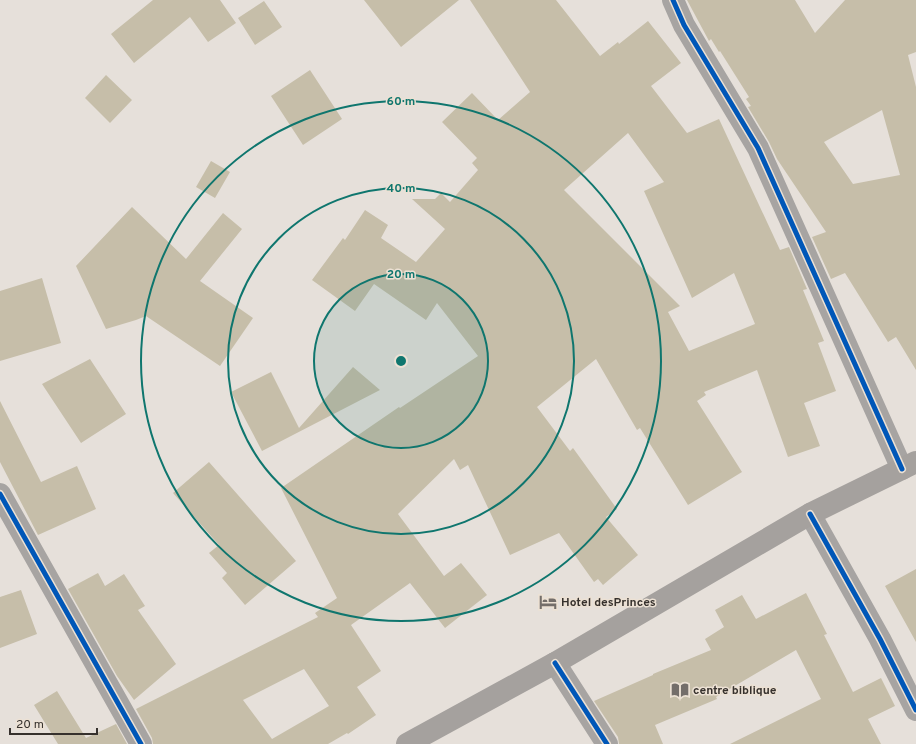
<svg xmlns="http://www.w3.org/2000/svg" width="916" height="744" font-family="Overpass,sans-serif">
<rect width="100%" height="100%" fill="#e6e0da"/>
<path fill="#c6bea9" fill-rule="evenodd" d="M153,0H220L236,23L208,42L190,17L134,63L111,34Z
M364,0H459L401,47Z
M470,0H556L600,56L618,42L619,44L648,21L681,63L651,86L687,133L719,119L780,250L789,247L807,289L803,290L824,341L818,343L836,391L804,403L820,446L788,457L757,370L704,392L706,395L697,401L742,472L688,505L640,428L637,430L596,359L537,407L570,451L573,448L617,509L606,517L638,555L603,585L598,579L594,582L559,533L510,555L468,465L460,470L454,459L398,514L444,576L461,563L487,595L445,628L410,583L351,625L381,671L357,687L376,715L348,734L347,733L328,744H153L152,738L136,709L318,617L315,613L337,598L281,488L399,407L400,408L478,356L437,303L426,320L374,284L355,311L312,280L343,238L345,240L365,210L388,225L381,238L416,262L445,229L412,199H435L441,193L450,202L478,170L472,163L477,158L442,122L472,93L498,120L530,92ZM628,133L664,182L644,191L692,298L734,273L755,324L689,351L668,312L680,306L564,190ZM304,669L329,706L272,739L243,700Z
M687,0H795L815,33L845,0H916V52L908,55L916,87V370L896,337L888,342L845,273L831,279L812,237L826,232L777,159L769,142L748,107L751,106L746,99L749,97L720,51L719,52L711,39L709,41ZM882,110L900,175L853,184L824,142Z
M264,1L282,27L255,45L238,18Z
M310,70L342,119L303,145L271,96Z
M106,75L132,100L110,123L85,98Z
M211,161L230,172L215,198L196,187Z
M132,207L186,259L223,213L242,229L200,281L253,318L220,366L146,316L136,320L106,329L76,266Z
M42,278L61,343L0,361V291Z
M90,359L126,414L81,443L42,384Z
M353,367L380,390L262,451L231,392L271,372L299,428Z
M0,401L41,482L77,466L96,509L38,535L0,462Z
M209,462L296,561L245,605L222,578L227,573L209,553L219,545L173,493Z
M916,569V642L885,586Z
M98,573L105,586L124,574L145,606L138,610L176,664L134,700L117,676L68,589Z
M21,590L37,634L0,648V597Z
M806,593L827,634L824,635L853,692L881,678L895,706L868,719L881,744H730L821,699L796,650L716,697L717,699L655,725L663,744H619L618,737L594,701L653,675V674L711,650L705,639L724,627L715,610L742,595L756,619Z
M57,691L86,738L116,724L127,744H58L34,705Z"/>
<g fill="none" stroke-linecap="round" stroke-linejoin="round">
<path stroke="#a7a4a2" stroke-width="22" d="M673,0L684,25L758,148L902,469
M0,494L141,744
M810,514L880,639L916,710
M555,663L607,744"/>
<path stroke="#a5a19e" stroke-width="22" d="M407,744L555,663L810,514L916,462"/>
<g stroke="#ece1d4" stroke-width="8">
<path id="cycleway" d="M673,0L684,25L758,148L902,469
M0,494L141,744
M810,514L880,639L916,710
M555,663L607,744"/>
</g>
<use href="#cycleway" stroke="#0057b8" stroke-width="5"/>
</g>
<circle cx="401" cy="361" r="87" fill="#0f766e" fill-opacity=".12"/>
<g fill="none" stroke="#0f766e" stroke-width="2">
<circle cx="401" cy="361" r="87"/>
<circle cx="401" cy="361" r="173"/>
<circle cx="401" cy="361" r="260"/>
</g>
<defs>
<g id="hotel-bare" transform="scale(1.38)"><path d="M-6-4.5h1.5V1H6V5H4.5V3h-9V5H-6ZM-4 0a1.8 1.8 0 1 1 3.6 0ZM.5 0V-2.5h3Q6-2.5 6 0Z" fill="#746e6a" stroke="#ece1d4" stroke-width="2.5" paint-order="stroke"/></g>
<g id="library-bare" transform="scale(1.38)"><path d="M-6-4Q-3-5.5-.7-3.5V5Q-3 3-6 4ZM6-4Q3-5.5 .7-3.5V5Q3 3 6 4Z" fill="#746e6a" stroke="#ece1d4" stroke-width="2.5" paint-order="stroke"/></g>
</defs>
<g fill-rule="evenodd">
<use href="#hotel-bare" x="548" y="602"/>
<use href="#library-bare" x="680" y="690"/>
</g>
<g text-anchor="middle" stroke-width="3" stroke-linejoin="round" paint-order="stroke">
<g font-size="12" font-weight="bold" fill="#36312d" stroke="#ece1d4" text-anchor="start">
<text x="561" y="606">Hotel desPrinces</text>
<text x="693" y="694">centre biblique</text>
</g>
</g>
<circle cx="401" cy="361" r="6" fill="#0f766e" stroke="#ece1d4" stroke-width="2"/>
<g font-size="12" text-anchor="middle" font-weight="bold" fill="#0f766e" stroke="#ece1d4" stroke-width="3" stroke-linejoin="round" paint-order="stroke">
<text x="401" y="105">60 m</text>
<text x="401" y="192">40 m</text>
<text x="401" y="278">20 m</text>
</g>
<path d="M10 728v6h87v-6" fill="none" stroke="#36312d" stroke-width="2"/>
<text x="16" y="728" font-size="12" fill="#36312d" stroke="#ece1d4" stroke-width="3" paint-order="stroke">20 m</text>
</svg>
